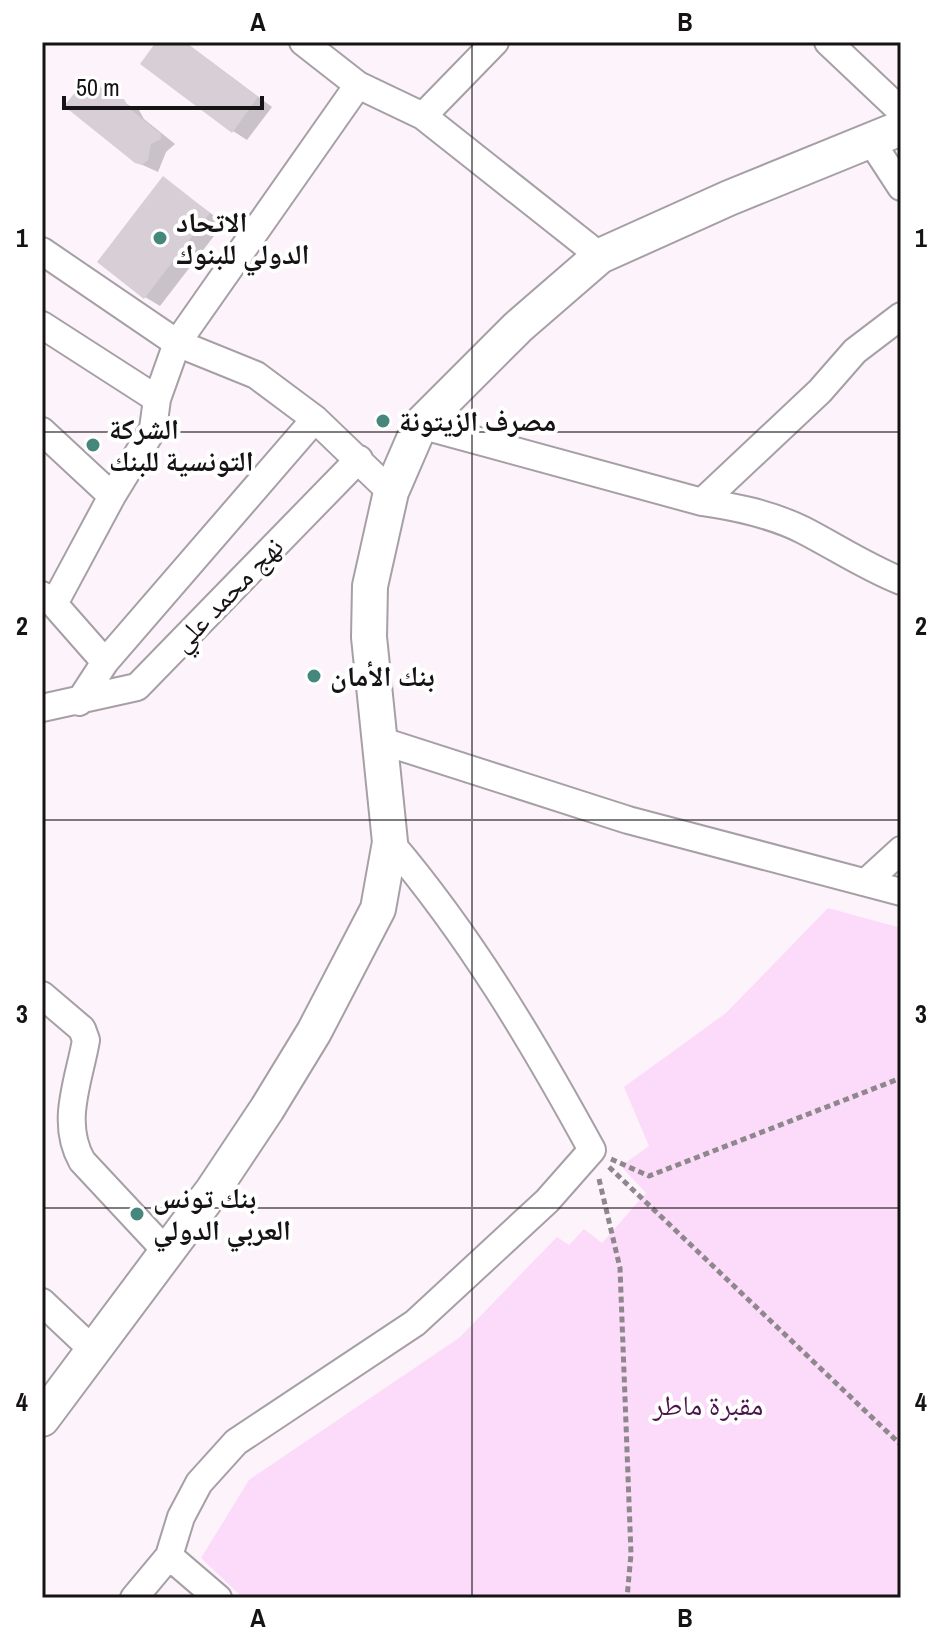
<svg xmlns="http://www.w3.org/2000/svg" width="943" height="1640" font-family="'Archivo Narrow','Noto Naskh Arabic',sans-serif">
<rect width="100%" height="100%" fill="#fcf3fb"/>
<path fill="#fcdaf9" d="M828,908L901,928V1598H243L201,1558L249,1480L459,1338L557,1237L569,1245L584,1229L602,1243L646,1193L621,1166L649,1146L624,1087L726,1013Z"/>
<path fill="#0003" d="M159,42H185L272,107L247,140L233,131Z
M120,101L139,110L144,119L175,144L166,152L158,172L136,162Z
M164,179L224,223L160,306L145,297Z"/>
<path fill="#d7ced6" d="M156,42H185L258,97L232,133L140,64Z
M87,78L118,99H124L129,108L161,134V139L151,144L148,160L142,165L135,163L64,106Z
M163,176L210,213L144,299L97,262Z"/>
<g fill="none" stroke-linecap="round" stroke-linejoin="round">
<g stroke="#a79fa6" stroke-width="30">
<path id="minor" d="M303,42L358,85L423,116L600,256
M828,42L901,111
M423,116L495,42
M871,141L901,187
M42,251L177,343L256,375L315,419L391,492
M42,325L157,399
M420,425L702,502C736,507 771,514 803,530C836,547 866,567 901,581
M42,431L112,496
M702,502L820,391L855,351L901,316
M42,595L54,604L105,662
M54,604L112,496L153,429L157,399L177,343L358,85
M79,702L105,662L315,419
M42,708L137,687L359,459
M382,741L628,820L901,892
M866,882L901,850
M42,995L82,1029L86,1040C79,1081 60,1122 82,1161L166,1251
M42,1302L95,1352
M169,1556L218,1598
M134,1598L169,1556L181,1517L199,1483L236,1442L415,1323L547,1201L592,1150C533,1042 470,936 390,842"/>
</g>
<g stroke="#a79fa6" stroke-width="38">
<path id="major" d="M42,1419L213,1190L267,1109L314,1032L378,909L390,842L369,637L370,586L391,492L420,425L518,327L600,256L729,198L901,128"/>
</g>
<path stroke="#8e888d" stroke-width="5" stroke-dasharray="6 4" stroke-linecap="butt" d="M611,1159L649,1176L901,1078
M609,1167L901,1445
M599,1179L620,1268L631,1554L627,1598"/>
<use href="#minor" stroke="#fff" stroke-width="26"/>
<use href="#major" stroke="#fff" stroke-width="34"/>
</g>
<path fill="none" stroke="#161315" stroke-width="2" stroke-opacity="0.55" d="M472,42V1598M42,432H901M42,820H901M42,1208H901"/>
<g fill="#45887b" stroke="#fff" stroke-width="3">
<circle cx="160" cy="238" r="8"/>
<circle cx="383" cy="421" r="8"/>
<circle cx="93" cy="445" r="8"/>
<circle cx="314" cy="676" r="8"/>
<circle cx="137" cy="1214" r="8"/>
</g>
<g text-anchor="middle" stroke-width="8" stroke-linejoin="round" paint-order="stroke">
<g font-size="28" font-weight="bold" fill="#161315" stroke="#fff" text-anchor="start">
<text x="176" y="232">الاتحاد<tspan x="176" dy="32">الدولي للبنوك</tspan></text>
<text x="399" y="431">مصرف الزيتونة</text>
<text x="109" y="439">الشركة<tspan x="109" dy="32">التونسية للبنك</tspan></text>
<text x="330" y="686">بنك الأمان</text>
<text x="153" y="1208">بنك تونس<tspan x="153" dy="32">العربي الدولي</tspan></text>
</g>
<g font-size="28" fill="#161315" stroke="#fff">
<text transform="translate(227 594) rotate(-46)" y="10">نهج محمد علي</text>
</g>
<g font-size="28" fill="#4c154b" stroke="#fff">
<text x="708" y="1415">مقبرة ماطر</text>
</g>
</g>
<rect width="943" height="1640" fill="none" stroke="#ffffff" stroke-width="88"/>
<path d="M64 96v12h198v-12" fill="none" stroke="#161315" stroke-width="4"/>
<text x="76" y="96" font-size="24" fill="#161315" stroke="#ffffff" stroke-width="6" paint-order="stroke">50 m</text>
<rect x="44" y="44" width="855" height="1552" fill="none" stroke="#161315" stroke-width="3"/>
<g font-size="26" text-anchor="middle" font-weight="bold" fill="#161315">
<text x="258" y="31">A</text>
<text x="685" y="31">B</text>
<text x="22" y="247">1</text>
<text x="921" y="247">1</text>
<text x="22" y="635">2</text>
<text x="921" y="635">2</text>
<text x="22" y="1023">3</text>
<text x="921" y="1023">3</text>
<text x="22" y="1411">4</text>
<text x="921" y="1411">4</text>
<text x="258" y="1627">A</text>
<text x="685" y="1627">B</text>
</g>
</svg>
